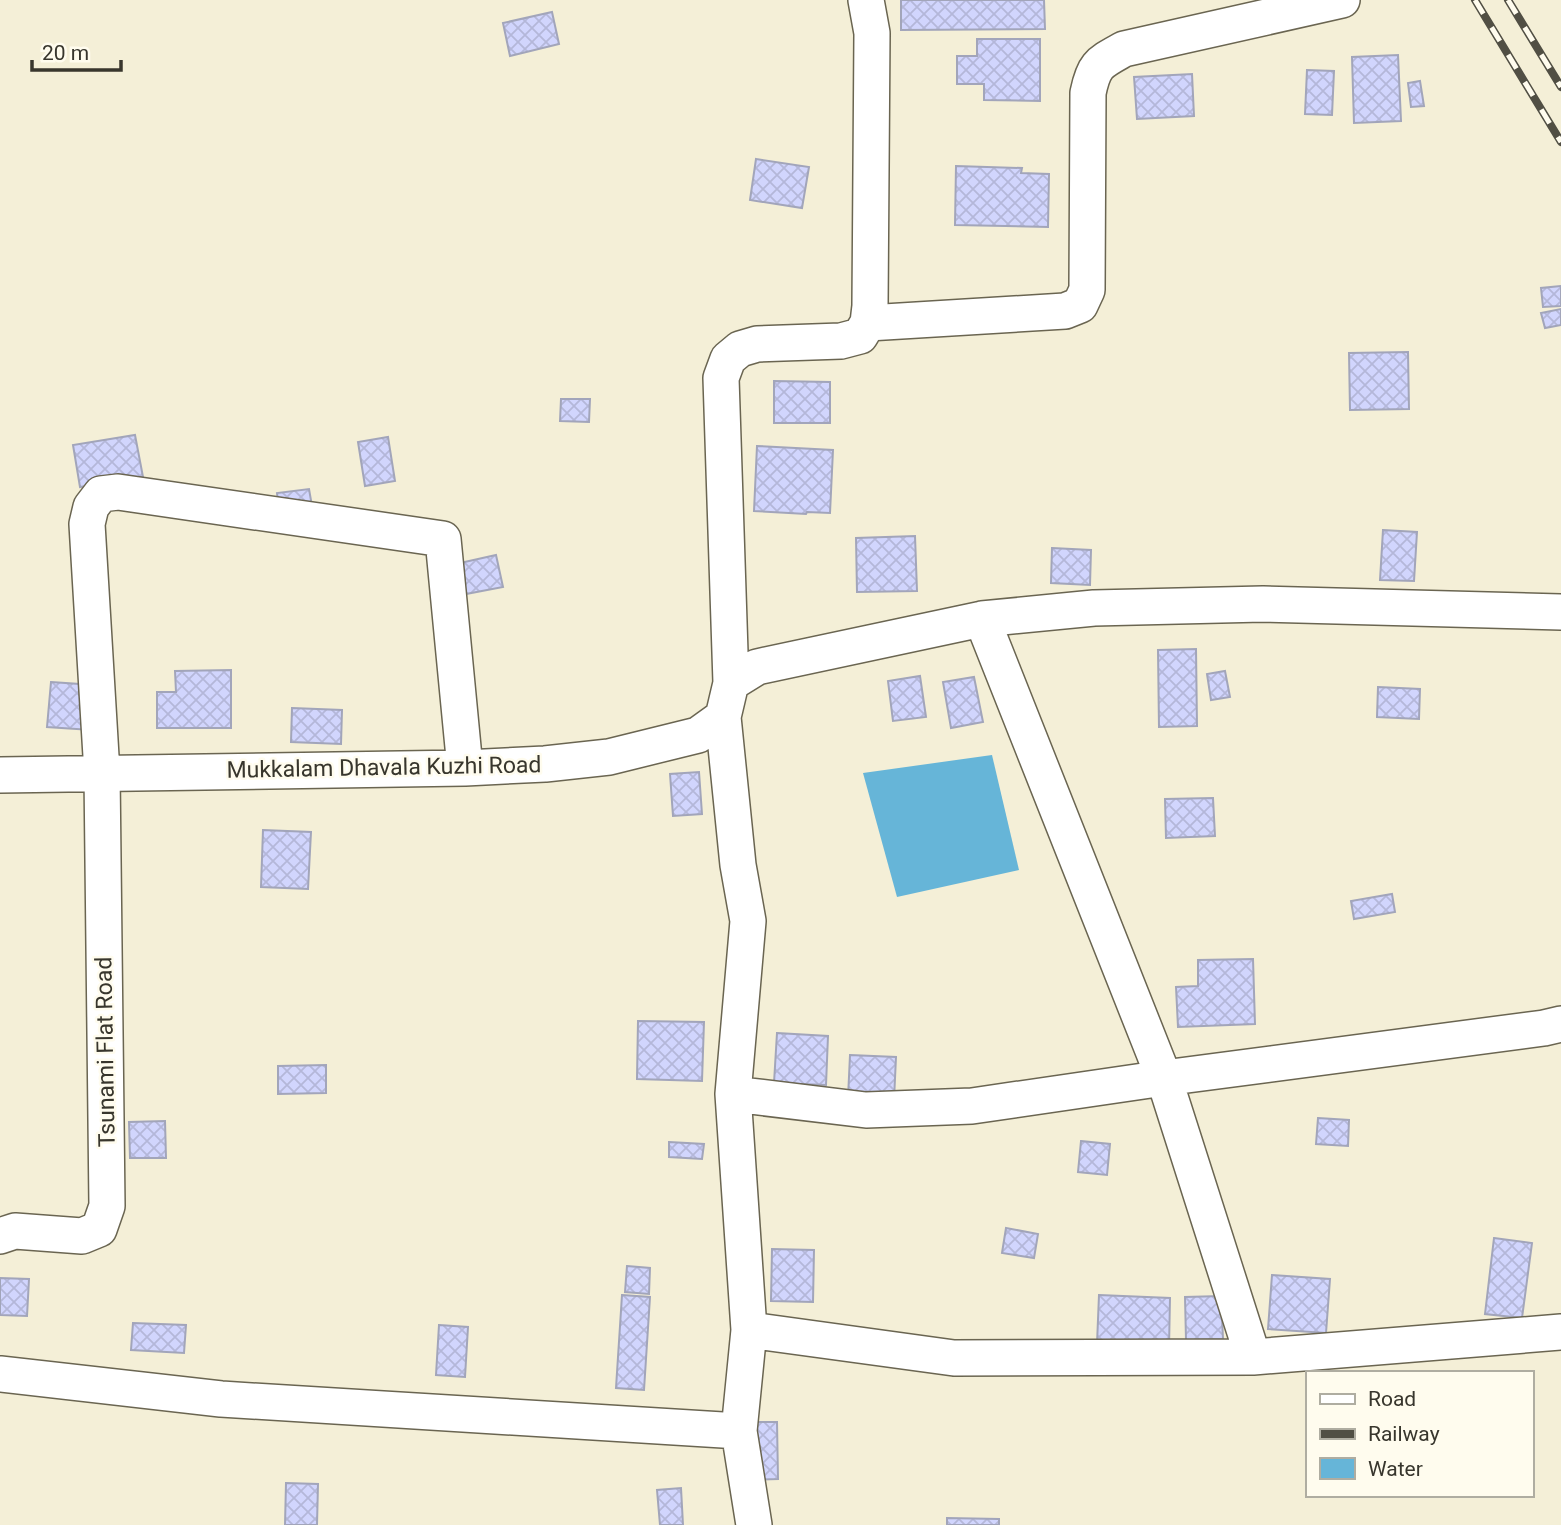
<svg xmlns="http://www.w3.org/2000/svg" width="1561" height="1525" font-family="Roboto,sans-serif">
<defs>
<pattern id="building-cross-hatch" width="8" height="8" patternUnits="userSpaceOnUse" patternTransform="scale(1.75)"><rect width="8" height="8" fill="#d1d5fd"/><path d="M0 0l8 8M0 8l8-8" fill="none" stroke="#b4b7d9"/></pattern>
</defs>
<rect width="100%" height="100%" fill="#f4efd7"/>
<path fill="#66b5d8" d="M992,755L1019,870L897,897L863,773Z"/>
<path fill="url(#building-cross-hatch)" stroke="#a2a5ba" stroke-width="2" d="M901,0H1044L1045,29L901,30Z
M552,12L559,44L510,56L503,23Z
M977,39H1040V101L984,100V84H957V56H977Z
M1398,55L1401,121L1354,123L1352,57Z
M1307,70L1334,71L1332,115L1305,114Z
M1192,74L1194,116L1137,119L1134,77Z
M1420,81L1424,106L1411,107L1408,83Z
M756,159L809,167L802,208L750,200Z
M956,166L1022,168L1021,173L1049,174L1048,227L955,225Z
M1561,286V306L1543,307L1541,288Z
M1561,309V325L1545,328L1541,313Z
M1408,352L1409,409L1350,410L1349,353Z
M774,381L830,382V423H774Z
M561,399H590L589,422L560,421Z
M135,435L143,477L80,487L73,445Z
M388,437L395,481L365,486L358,442Z
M757,446L833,450L830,513L807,512L806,514L754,511Z
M309,489L312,506L279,509L277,493Z
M1383,530L1417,532L1414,581L1380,580Z
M915,536L917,591L857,592L856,538Z
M1052,548L1091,550L1090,585L1051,583Z
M496,555L503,587L466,594L460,563Z
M1196,649L1197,726L1159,727L1158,650Z
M231,670V728H157V692H176L175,671Z
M1225,671L1230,697L1211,700L1207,674Z
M920,676L926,717L893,721L888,681Z
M974,677L983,722L951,728L943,682Z
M51,682L94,685L91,730L47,727Z
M1378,687L1420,689L1419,719L1377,717Z
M292,708L342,710L341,744L291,742Z
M699,772L702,814L673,816L670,774Z
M1213,798L1215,836L1166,838L1165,799Z
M263,830L311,832L308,889L261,887Z
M1392,894L1395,912L1354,919L1351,901Z
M1253,959L1255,1024L1178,1027L1176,987L1198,986V960Z
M638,1021L704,1022L702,1081L637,1079Z
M777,1033L828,1036L826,1085L774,1083Z
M850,1055L896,1057L894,1100L848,1098Z
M326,1065V1093L278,1094V1066Z
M1318,1118L1349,1120L1348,1146L1316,1144Z
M165,1121L166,1158H130L129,1122Z
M1081,1141L1110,1144L1107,1175L1078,1172Z
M669,1142L704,1144L702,1159L669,1157Z
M1006,1228L1038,1234L1034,1258L1002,1253Z
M1494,1238L1532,1243L1522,1318L1485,1314Z
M772,1249L814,1250L813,1302L771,1301Z
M627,1266L650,1268L649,1294L625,1292Z
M1272,1275L1330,1279L1326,1333L1268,1329Z
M0,1278L29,1279L27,1316L0,1315Z
M622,1295L650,1297L644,1390L616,1388Z
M1099,1295L1170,1298L1169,1348L1097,1344Z
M1221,1296L1223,1339L1186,1340L1185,1297Z
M133,1323L186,1325L184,1353L131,1350Z
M439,1325L468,1327L465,1377L436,1375Z
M748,1422H777L778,1479L749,1480Z
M286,1483L318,1484L317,1525H285Z
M681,1488L683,1525H660L657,1490Z
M947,1518L999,1519V1525H947Z"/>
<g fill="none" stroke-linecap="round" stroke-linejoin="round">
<g stroke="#6a6551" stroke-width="38">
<path id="street" d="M868,323L1065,311L1080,305L1087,290L1088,93C1094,64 1099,63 1124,49L1342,0
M982,619L1164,1078L1253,1357
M731,683L757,667L982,619L1094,608L1263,604L1561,612
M723,717L738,865L748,921L733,1094L749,1330L739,1431L754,1525
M0,775L465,768L545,764L609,757L698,735L723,717L731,683L721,378L728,359L740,349L757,344L841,341L860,336L868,323L870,306L872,33L866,0
M733,1094L866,1110L972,1106L1164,1078L1544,1028L1561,1024
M0,1236L15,1231L82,1236L99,1229L107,1206L102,773L87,524L91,507L101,494L118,492L443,539L465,768
M749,1330L954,1358L1253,1357L1561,1332
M0,1374L221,1399L739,1431"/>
</g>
<use href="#street" stroke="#fff" stroke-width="35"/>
<g stroke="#514f44" stroke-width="8">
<path id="rail" d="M1475,0L1561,142
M1508,0L1561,87"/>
</g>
<use href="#rail" stroke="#fffcee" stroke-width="5" stroke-dasharray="16" stroke-linecap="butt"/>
</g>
<g text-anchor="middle" stroke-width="5" stroke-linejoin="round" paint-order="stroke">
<g font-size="23" fill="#38362d" stroke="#fffcee">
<text transform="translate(384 767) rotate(-1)" y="8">Mukkalam Dhavala Kuzhi Road</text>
<text transform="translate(105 1052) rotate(-91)" y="8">Tsunami Flat Road</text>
</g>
</g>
<rect x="1306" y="1371" width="228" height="126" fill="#fffcee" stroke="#afada1" stroke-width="2"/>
<rect x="1320" y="1394" width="35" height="10" fill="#ffffff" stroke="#afada1" stroke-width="2"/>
<text x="1368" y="1406" font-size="21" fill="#38362d">Road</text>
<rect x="1320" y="1429" width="35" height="10" fill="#514f44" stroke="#afada1" stroke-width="2"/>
<text x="1368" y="1441" font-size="21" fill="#38362d">Railway</text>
<rect x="1320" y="1458" width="35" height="21" fill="#66b5d8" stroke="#afada1" stroke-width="2"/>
<text x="1368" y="1476" font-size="21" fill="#38362d">Water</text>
<path d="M32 60v10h89v-10" fill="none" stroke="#38362d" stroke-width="3.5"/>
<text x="42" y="60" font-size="21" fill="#38362d" stroke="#fffcee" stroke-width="5" paint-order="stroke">20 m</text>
</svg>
